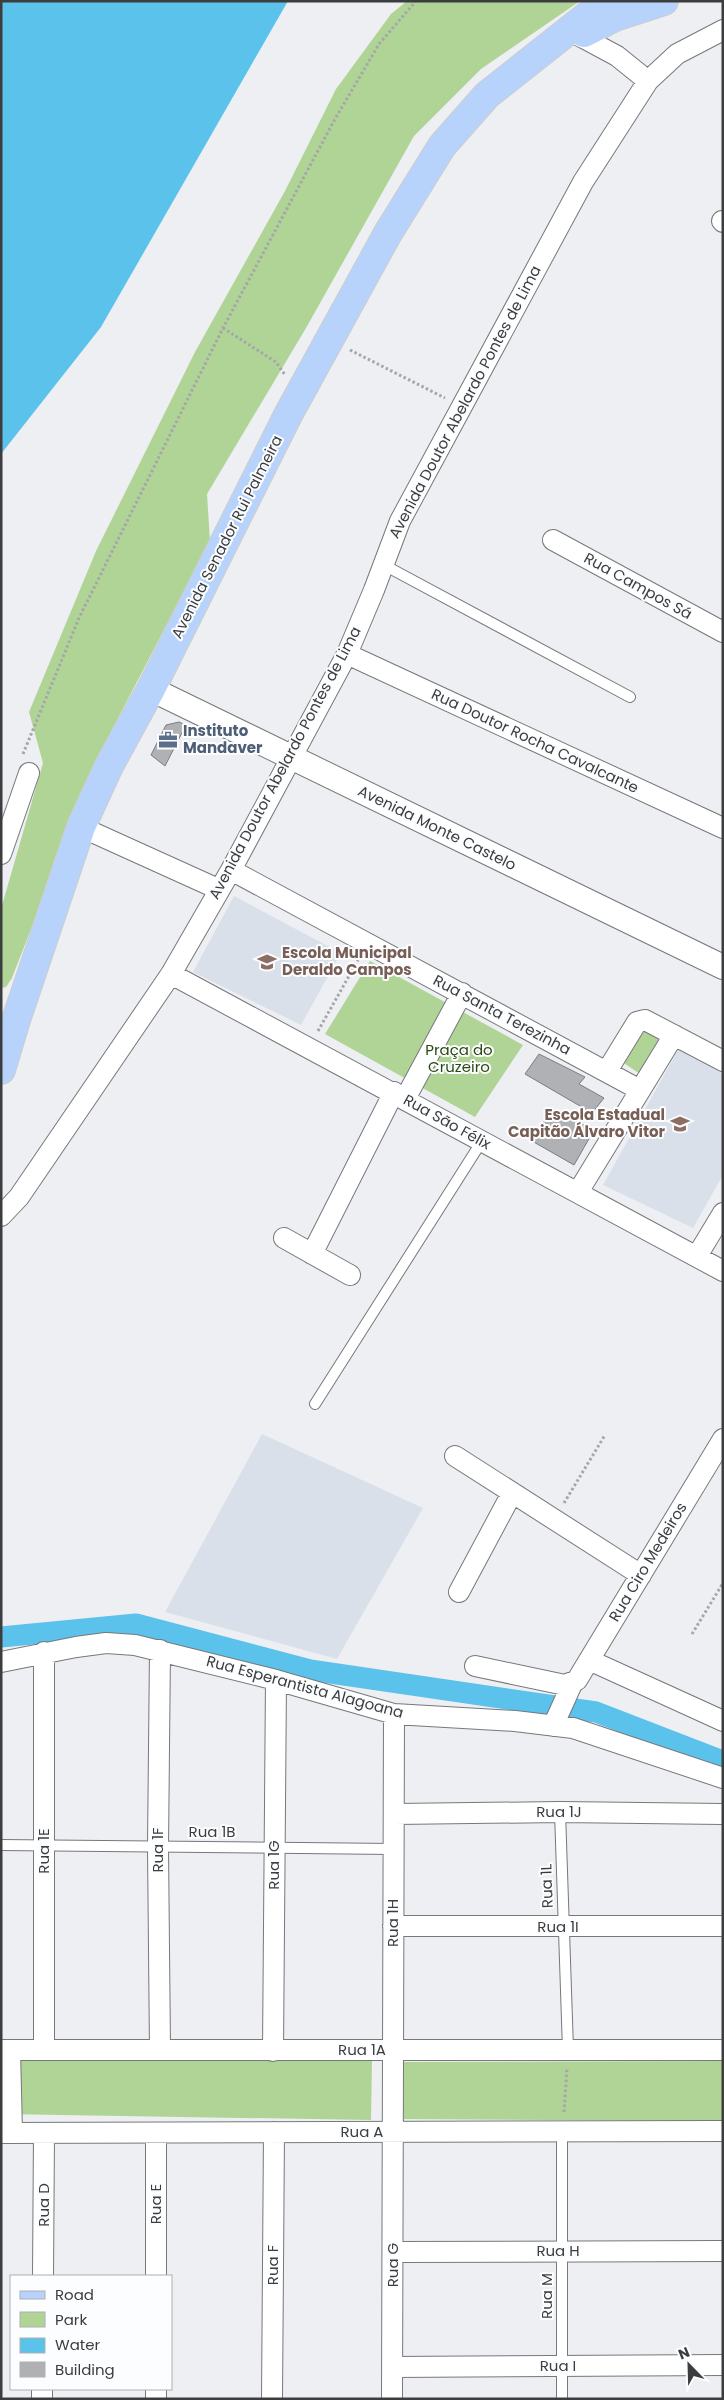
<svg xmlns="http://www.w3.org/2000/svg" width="724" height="2400" font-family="Poppins,sans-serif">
<rect width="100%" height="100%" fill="#edeff3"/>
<path fill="#dae0ea" d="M234,896L341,953L301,1025L193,972Z
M678,1050L723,1074V1175L693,1228L603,1185Z
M262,1434L423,1508L337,1659L165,1612Z"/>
<path fill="#b0d496" d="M407,1H580L481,69L414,136L306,328L207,494L210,541L98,757L12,978L6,987L1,988V909L43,763L29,712L96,551L195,352L285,191L336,89L391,14Z
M370,961L523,1045L475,1117L325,1034Z
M641,1024L664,1040L640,1074L621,1061Z
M1,2060H372L371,2120L1,2114Z
M723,2061V2121L400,2119L398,2062Z"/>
<path fill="#5ac2eb" d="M1,1H288L101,327L1,454Z"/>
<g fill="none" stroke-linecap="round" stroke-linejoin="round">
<path stroke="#5ac2eb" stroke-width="21" d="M1,1637L136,1624L310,1670L596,1712L723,1761"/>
</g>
<path fill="#afb1b4" stroke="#7b7d80" d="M179,722L186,725L165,766L151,755L166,725Z
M539,1054L585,1077L579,1084L604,1098L592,1113L525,1074Z
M552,1109L594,1130L574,1165L532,1141Z"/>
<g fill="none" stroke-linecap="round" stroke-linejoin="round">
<g stroke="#76787b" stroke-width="12">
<path id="service" d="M382,564L630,697
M315,1404L482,1141
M560,1812L568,2050
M1,1845L393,1849
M562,2399V2132"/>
</g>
<g stroke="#76787b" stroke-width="22">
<path id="minor" d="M578,35L617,56L648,81
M722,221L723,222
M553,540L723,632
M347,654L723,828
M81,827L218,889
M1,854L29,773
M231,870L640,1090
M171,974L723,1271
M607,1071L637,1022L645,1020L723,1061
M405,1099L462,993
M578,1192L674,1035
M1,1216L19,1197L171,974L231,870L347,654L374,590L400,521L583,182L648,81L677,54L723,30
M284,1238L350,1275
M312,1254L394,1092
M697,1256L723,1213
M455,1456L641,1575
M459,1592L512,1493
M160,1650L158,1847L160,2050
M44,1652V2050
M589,1660L723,1721
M1,1662L76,1647L106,1643L135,1645L276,1680L394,1714L515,1721L573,1728L723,1778
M475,1666L565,1685L577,1680L723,1439
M553,1726L572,1684
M395,1814L560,1812L723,1814
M393,1926H723
M1,2050H723
M10,2050L12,2133
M273,2051L276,1680
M1,2133L723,2131
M156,2133V2276
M393,2252L723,2251
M43,2276L44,2133
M392,2367L723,2365
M156,2389V2399
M42,2399V2389
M272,2399L274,2132
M392,2399L394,1714"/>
</g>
<g stroke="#76787b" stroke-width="26">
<path id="tertiary" d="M151,689L723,967"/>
</g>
<g stroke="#cccdcd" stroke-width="30">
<path id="primary" d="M584,33L615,17L664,1
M1,1070L16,1020L81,827L109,766L151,689L288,415L388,233L442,146L487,95L606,1"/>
</g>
<path stroke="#a4a6a9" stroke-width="3" stroke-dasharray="2.5 2.5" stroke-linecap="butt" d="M223,328L276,362L285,375
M350,350L445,398
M23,754L79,618L223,328L335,119L379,44L416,1
M318,1031L358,960
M564,1503L605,1435
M692,1634L723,1583
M564,2112L567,2068"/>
<use href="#service" stroke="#fff" stroke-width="10"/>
<use href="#minor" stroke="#fff" stroke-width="20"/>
<use href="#tertiary" stroke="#fff" stroke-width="24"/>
<use href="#primary" stroke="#b7d3fc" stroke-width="28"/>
</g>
<defs>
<g id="office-bare" transform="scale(1.5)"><path d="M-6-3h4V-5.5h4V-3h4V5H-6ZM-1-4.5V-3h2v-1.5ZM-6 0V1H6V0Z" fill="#5c6f8a" stroke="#fbfdff" stroke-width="2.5" paint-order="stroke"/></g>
<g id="school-bare" transform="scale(1.5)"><path d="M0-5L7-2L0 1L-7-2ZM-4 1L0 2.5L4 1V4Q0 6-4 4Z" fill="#8d6e63" stroke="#fbfdff" stroke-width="2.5" paint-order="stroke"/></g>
</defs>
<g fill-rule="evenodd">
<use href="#office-bare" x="168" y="740"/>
<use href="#school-bare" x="267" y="962"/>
<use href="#school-bare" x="680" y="1124"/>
</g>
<g text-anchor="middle" stroke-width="4" stroke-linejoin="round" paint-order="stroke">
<g font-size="15" fill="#3c3d3e" stroke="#fbfdff">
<text transform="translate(465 402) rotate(-62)" y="5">Avenida Doutor Abelardo Pontes de Lima</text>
<text transform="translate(227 537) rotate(-63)" y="5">Avenida Senador Rui Palmeira</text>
<text transform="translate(638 586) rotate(29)" y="5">Rua Campos Sá</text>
<text transform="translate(535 741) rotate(25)" y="5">Rua Doutor Rocha Cavalcante</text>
<text transform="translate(285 763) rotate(-62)" y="5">Avenida Doutor Abelardo Pontes de Lima</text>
<text transform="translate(437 828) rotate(26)" y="5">Avenida Monte Castelo</text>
<text transform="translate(502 1015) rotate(28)" y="5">Rua Santa Terezinha</text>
<text transform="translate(447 1122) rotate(29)" y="5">Rua São Félix</text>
<text transform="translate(648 1562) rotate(-59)" y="5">Rua Ciro Medeiros</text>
<text transform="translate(305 1687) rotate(15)" y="5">Rua Esperantista Alagoana</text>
<text x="559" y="1817">Rua 1J</text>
<text x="212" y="1837">Rua 1B</text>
<text transform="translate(158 1850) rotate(-90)" y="5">Rua 1F</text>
<text transform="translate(44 1851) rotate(-90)" y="5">Rua 1E</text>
<text transform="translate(274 1865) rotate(-90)" y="5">Rua 1G</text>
<text transform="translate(547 1886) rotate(-92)" y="5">Rua 1L</text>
<text transform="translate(393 1923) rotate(-90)" y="5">Rua 1H</text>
<text x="558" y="1932">Rua 1I</text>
<text x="362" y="2055">Rua 1A</text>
<text x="362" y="2137">Rua A</text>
<text transform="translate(156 2204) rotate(-90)" y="5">Rua E</text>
<text transform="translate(44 2205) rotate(-90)" y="5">Rua D</text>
<text x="558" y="2256">Rua H</text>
<text transform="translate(273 2265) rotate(-90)" y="5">Rua F</text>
<text transform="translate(393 2265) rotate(-90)" y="5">Rua G</text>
<text transform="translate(547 2296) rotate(-90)" y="5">Rua M</text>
<text x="558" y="2371">Rua I</text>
</g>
<g font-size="15" font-weight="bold" fill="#4e5e75" stroke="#fbfdff" text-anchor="start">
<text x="183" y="736">Instituto<tspan x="183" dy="17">Mandaver</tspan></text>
</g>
<g font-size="15" font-weight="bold" fill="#785e54" stroke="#fbfdff" text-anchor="start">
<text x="282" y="958">Escola Municipal<tspan x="282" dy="17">Deraldo Campos</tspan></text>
<text x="665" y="1120" text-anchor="end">Escola Estadual<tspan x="665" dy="17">Capitão Álvaro Vitor</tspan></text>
</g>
<g font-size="15" fill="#2c4712" stroke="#fbfdff">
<text x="459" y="1055">Praça do<tspan x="459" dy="17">Cruzeiro</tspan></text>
</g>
</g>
<rect width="724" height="2400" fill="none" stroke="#3c3d3e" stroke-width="5"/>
<rect x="10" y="2275" width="162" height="115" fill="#fbfdff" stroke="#afb0b2"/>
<rect x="20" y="2291" width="25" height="8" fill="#b7d3fc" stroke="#afb0b2"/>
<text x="55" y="2300" font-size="15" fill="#3c3d3e">Road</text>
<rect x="20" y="2312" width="25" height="15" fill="#b0d496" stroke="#afb0b2"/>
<text x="55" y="2325" font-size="15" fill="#3c3d3e">Park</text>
<rect x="20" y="2338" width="25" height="15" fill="#5ac2eb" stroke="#afb0b2"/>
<text x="55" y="2350" font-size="15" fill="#3c3d3e">Water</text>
<rect x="20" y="2362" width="25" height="15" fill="#afb1b4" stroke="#afb0b2"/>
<text x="55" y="2375" font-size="15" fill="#3c3d3e">Building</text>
<g transform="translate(689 2365) rotate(337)" stroke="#fbfdff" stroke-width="4" paint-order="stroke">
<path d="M0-4L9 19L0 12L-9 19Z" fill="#3c3d3e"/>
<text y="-8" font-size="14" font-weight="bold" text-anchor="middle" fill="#3c3d3e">N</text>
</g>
</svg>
